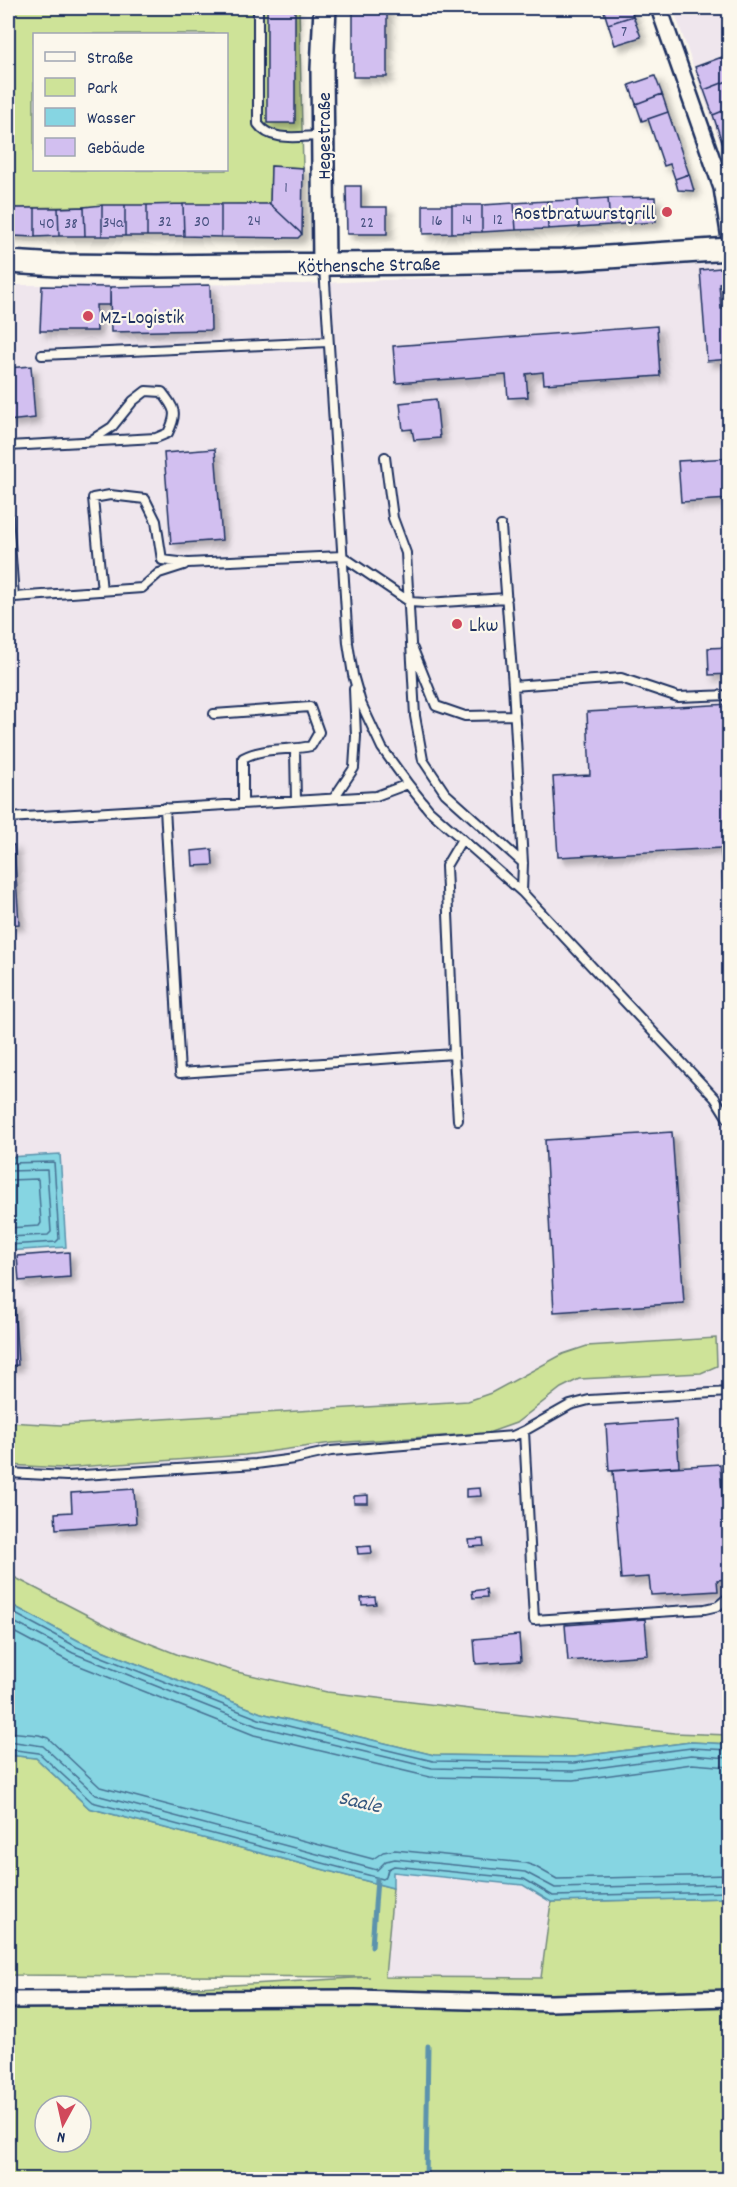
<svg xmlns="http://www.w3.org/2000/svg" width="737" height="2187" font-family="Dekko,sans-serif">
<defs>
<filter id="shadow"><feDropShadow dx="5.5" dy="5.5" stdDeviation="3" flood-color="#0004"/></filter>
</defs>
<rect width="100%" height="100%" fill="#fbf7ec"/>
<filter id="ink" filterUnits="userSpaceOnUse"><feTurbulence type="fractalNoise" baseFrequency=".0167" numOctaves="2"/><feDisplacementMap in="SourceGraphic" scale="12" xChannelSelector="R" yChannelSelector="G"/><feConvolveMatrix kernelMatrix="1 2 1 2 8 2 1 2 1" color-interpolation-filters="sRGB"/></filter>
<g filter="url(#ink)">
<path fill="#efe6ed" d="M673,8H729V169Z
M729,263V1735L674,1733L327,1692L237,1672L179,1655L118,1631L8,1574V285L303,284Z
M392,1872L523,1885L551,1902L541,1978L384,1977Z"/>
<path fill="#cee398" stroke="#74897b" stroke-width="1.5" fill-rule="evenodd" d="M8,8H299L303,168L271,166L270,204L8,208ZM34,34H226V170H34Z
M716,1338L717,1366L701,1373L579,1379L561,1388L516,1423L488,1433L332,1443L245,1455L63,1468L8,1465V1422L61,1425L468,1401L491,1393L563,1354L587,1346Z
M8,1574L118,1631L179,1655L237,1672L327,1692L674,1733L729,1735V1744L691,1742L574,1757L434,1755L261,1713L79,1641L8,1603Z
M8,1755L36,1758L89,1808L393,1888L385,1977L541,1978L551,1902L729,1898V2179H8V1998L370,1977L8,1975ZM45,2106H81V2142H45Z"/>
<path fill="#86d5e2" stroke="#5b93ad" stroke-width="1.5" d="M60,1154L66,1247L8,1251V1157Z
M8,1603L79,1641L261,1713L434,1755L574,1757L691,1742L729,1744V1898L551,1902L523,1885L393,1872V1888L89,1808L36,1758L8,1755Z"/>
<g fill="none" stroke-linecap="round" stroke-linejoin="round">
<path stroke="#467193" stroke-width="1.5" d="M8,1163L54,1162L59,1239L56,1242L8,1245
M8,1171L47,1170L51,1232L48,1235L8,1237
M8,1180L38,1179L41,1223L39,1226L8,1228
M8,1610L77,1647L259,1719L433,1761L574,1763L691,1748L730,1750
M8,1619L73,1653L257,1726L432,1768L574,1771L691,1755L730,1758
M8,1629L70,1662L254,1735L430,1777L574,1780L692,1764L730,1767
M8,1732L39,1735L48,1738L100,1787L373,1859L383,1852L395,1850L525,1863L534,1866L557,1879L730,1875
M8,1741L43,1746L96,1795L377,1870L386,1861L395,1859L525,1872L555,1888L730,1884
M8,1749L39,1753L92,1802L383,1879L386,1877L388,1869L394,1866L524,1879L553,1896L730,1892"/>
<path stroke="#5b93ad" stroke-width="5" d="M372,1946L377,1879
M426,2180L428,2046"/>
</g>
<path fill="#d2bff0" stroke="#1b2f5e" stroke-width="1.5" filter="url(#shadow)" d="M267,8H295V123H267Z
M353,8H387V77H353Z
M603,8H631L633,16L608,24Z
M633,16L641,37L615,45L608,24Z
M722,57L730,80L704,90L695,67Z
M655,76L662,94L636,104L629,85Z
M730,80V108L713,115L704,90Z
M662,94L668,112L642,121L636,104Z
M730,108V142L723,145L713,115Z
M668,112L689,174L675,179L670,164L664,166L648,119Z
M730,142V160H728L723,145Z
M271,166L303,168L302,234L270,204Z
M689,174L694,191L678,190L675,179Z
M346,186H361V207H387V234H347Z
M655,197L656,222L610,225L608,198Z
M608,198L610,225L579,227L577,200Z
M577,200L579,227L548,229L547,201Z
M547,201L548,229L516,230L514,203Z
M514,203L516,230L482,232V205Z
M183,204H221V237L184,236Z
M183,204L184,236H147V205Z
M221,204H270L302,234L298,238L221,237Z
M102,205H125V236H102Z
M102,205V236H85L84,207Z
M125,205H147V236H125Z
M423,205H452V233L423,234Z
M452,205H482V232L452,233Z
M84,207L85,236H59L58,208Z
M8,208H12L13,236H8Z
M12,208H35V237L13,236Z
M35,208H58L59,236L35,237Z
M730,267V282L719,283L721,309L730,308V359L707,361L700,270Z
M210,285L211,330L111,332L110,287Z
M42,286L110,287V305H96L97,331H40Z
M657,326L660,376L544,384L543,372L526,374L528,397L508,398L506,375L396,383L393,346Z
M31,366L35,418L8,421V368Z
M436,399L440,438L414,440L412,429L403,430L400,403Z
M215,449L222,540L171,544L164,453Z
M730,458V499L681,502L678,461Z
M730,647V674L709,675L708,648Z
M730,704V889H723L721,848L558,857L553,777L590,775L587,712Z
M8,845H14L19,924L8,925Z
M212,849L213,865L193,866L192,851Z
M672,1132L684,1303L554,1312L545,1140Z
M69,1252L70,1277L19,1281L17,1256Z
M14,1303L18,1365L8,1366V1304Z
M676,1420L679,1466L609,1471L606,1425Z
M720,1464L728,1579L717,1580L718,1591L651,1595L649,1577L621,1579L613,1471Z
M480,1488L481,1496L466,1497V1489Z
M134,1489L136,1523L56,1529L55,1513L72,1512L71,1493Z
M368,1495V1503H354V1496Z
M483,1539L484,1546L470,1547L469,1540Z
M371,1546L372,1553L358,1554L357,1547Z
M486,1589L487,1597L473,1598L472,1591Z
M375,1597L376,1604L362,1605L361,1598Z
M645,1619L648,1655L568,1661L565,1625Z
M519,1635L521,1661L476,1664L474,1639Z"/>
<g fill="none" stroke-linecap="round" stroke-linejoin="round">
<g stroke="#1b2f5e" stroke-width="12">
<path id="lane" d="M258,8V124C271,143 301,136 321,136
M324,267L348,643L353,675L361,703L382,748L408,784L429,810L522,892L715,1098L730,1122
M42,355L328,342
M8,446L156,438L168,433C178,413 175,409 162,392L146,391L133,401L112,427L90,441
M385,457L393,518L406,553L415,716L423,760L445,793L523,863
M8,516L14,597L142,588L159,573L184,565
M501,526L513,686L523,863L522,892
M102,591L93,498L110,495L145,499L156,521L162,560L188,563L342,556L410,602L426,603L507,598
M413,649L436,706L465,716L514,715
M513,686L621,678L678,697L730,695
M214,714L310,707L319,732L311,746C289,751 263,747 243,758V804
M295,750L296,800
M334,798L354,768L356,736L354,689
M165,808L180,1073L454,1054L446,866L462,839
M8,818L376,796L408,784
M454,1054L458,1120
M524,1431L534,1620L705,1609L718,1606L730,1596
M8,1473L67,1476L256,1464L294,1459L331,1451L513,1436L524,1431L570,1405L589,1400L730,1392"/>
</g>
<g stroke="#1b2f5e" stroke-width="20">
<path id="street" d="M659,8L722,188L730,239
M8,2000L354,1998L551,2003L730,1998"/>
</g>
<g stroke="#1b2f5e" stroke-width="26">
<path id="secondary" d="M8,262L58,265L157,266L429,263L562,260L730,249
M324,265L322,69L325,8"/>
</g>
<use href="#lane" stroke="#fbf7ec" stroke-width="8"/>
<use href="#street" stroke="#fbf7ec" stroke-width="15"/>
<use href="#secondary" stroke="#fbf7ec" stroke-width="21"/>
</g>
</g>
<g fill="#d1495b" stroke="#fbf7ec" stroke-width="2">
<circle cx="667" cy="212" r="6"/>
<circle cx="88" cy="316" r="6"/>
<circle cx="457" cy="624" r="6"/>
</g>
<g text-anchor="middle" stroke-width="4.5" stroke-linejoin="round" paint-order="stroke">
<g font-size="16" fill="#495382">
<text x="624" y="36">7</text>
<text x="286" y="192">1</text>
<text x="467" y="224">14</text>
<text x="498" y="224">12</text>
<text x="254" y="225">24</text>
<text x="437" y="225">16</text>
<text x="165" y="226">32</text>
<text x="202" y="226">30</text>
<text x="113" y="227">34a</text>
<text x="367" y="227">22</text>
<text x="47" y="228">40</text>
<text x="71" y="228">38</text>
</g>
<g font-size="20" fill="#1b2f5e" stroke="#fbf7ec">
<text transform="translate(323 136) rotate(-90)" y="7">Hegestraße</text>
<text transform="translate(369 264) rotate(-1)" y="7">Köthensche Straße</text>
</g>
<g font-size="20" fill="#1b2f5e" stroke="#fbf7ec" text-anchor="start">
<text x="655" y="219" text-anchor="end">Rostbratwurstgrill</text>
<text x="100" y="323">MZ-Logistik</text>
<text x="469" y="631">Lkw</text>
</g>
<g font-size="21" font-style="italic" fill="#36587f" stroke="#fbf7ec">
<text transform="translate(360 1801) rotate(13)" y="7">Saale</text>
</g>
</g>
<rect width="737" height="2187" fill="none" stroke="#fbf7ec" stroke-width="30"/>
<rect x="15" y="15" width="707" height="2157" fill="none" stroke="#1b2f5e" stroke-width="2" filter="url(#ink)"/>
<rect x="33" y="33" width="195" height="138" fill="#fbf7ec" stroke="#a1a7b3" stroke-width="1.5"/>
<rect x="45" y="52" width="30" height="9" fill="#fbf7ec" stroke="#a1a7b3" stroke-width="1.5"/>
<text x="87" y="63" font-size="18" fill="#1b2f5e">Straße</text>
<rect x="45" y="78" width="30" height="18" fill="#cee398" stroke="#a1a7b3" stroke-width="1.5"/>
<text x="87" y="93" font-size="18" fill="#1b2f5e">Park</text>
<rect x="45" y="108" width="30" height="18" fill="#86d5e2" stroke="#a1a7b3" stroke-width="1.5"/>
<text x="87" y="123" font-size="18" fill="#1b2f5e">Wasser</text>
<rect x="45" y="138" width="30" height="18" fill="#d2bff0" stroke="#a1a7b3" stroke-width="1.5"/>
<text x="87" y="153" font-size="18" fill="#1b2f5e">Gebäude</text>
<g transform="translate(63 2124) rotate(188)"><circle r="28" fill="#fbf7ec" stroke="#a1a7b3" stroke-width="1.5"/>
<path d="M0-4.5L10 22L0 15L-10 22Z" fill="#d1495b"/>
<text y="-9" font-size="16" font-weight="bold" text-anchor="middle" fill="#1b2f5e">N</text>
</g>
</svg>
